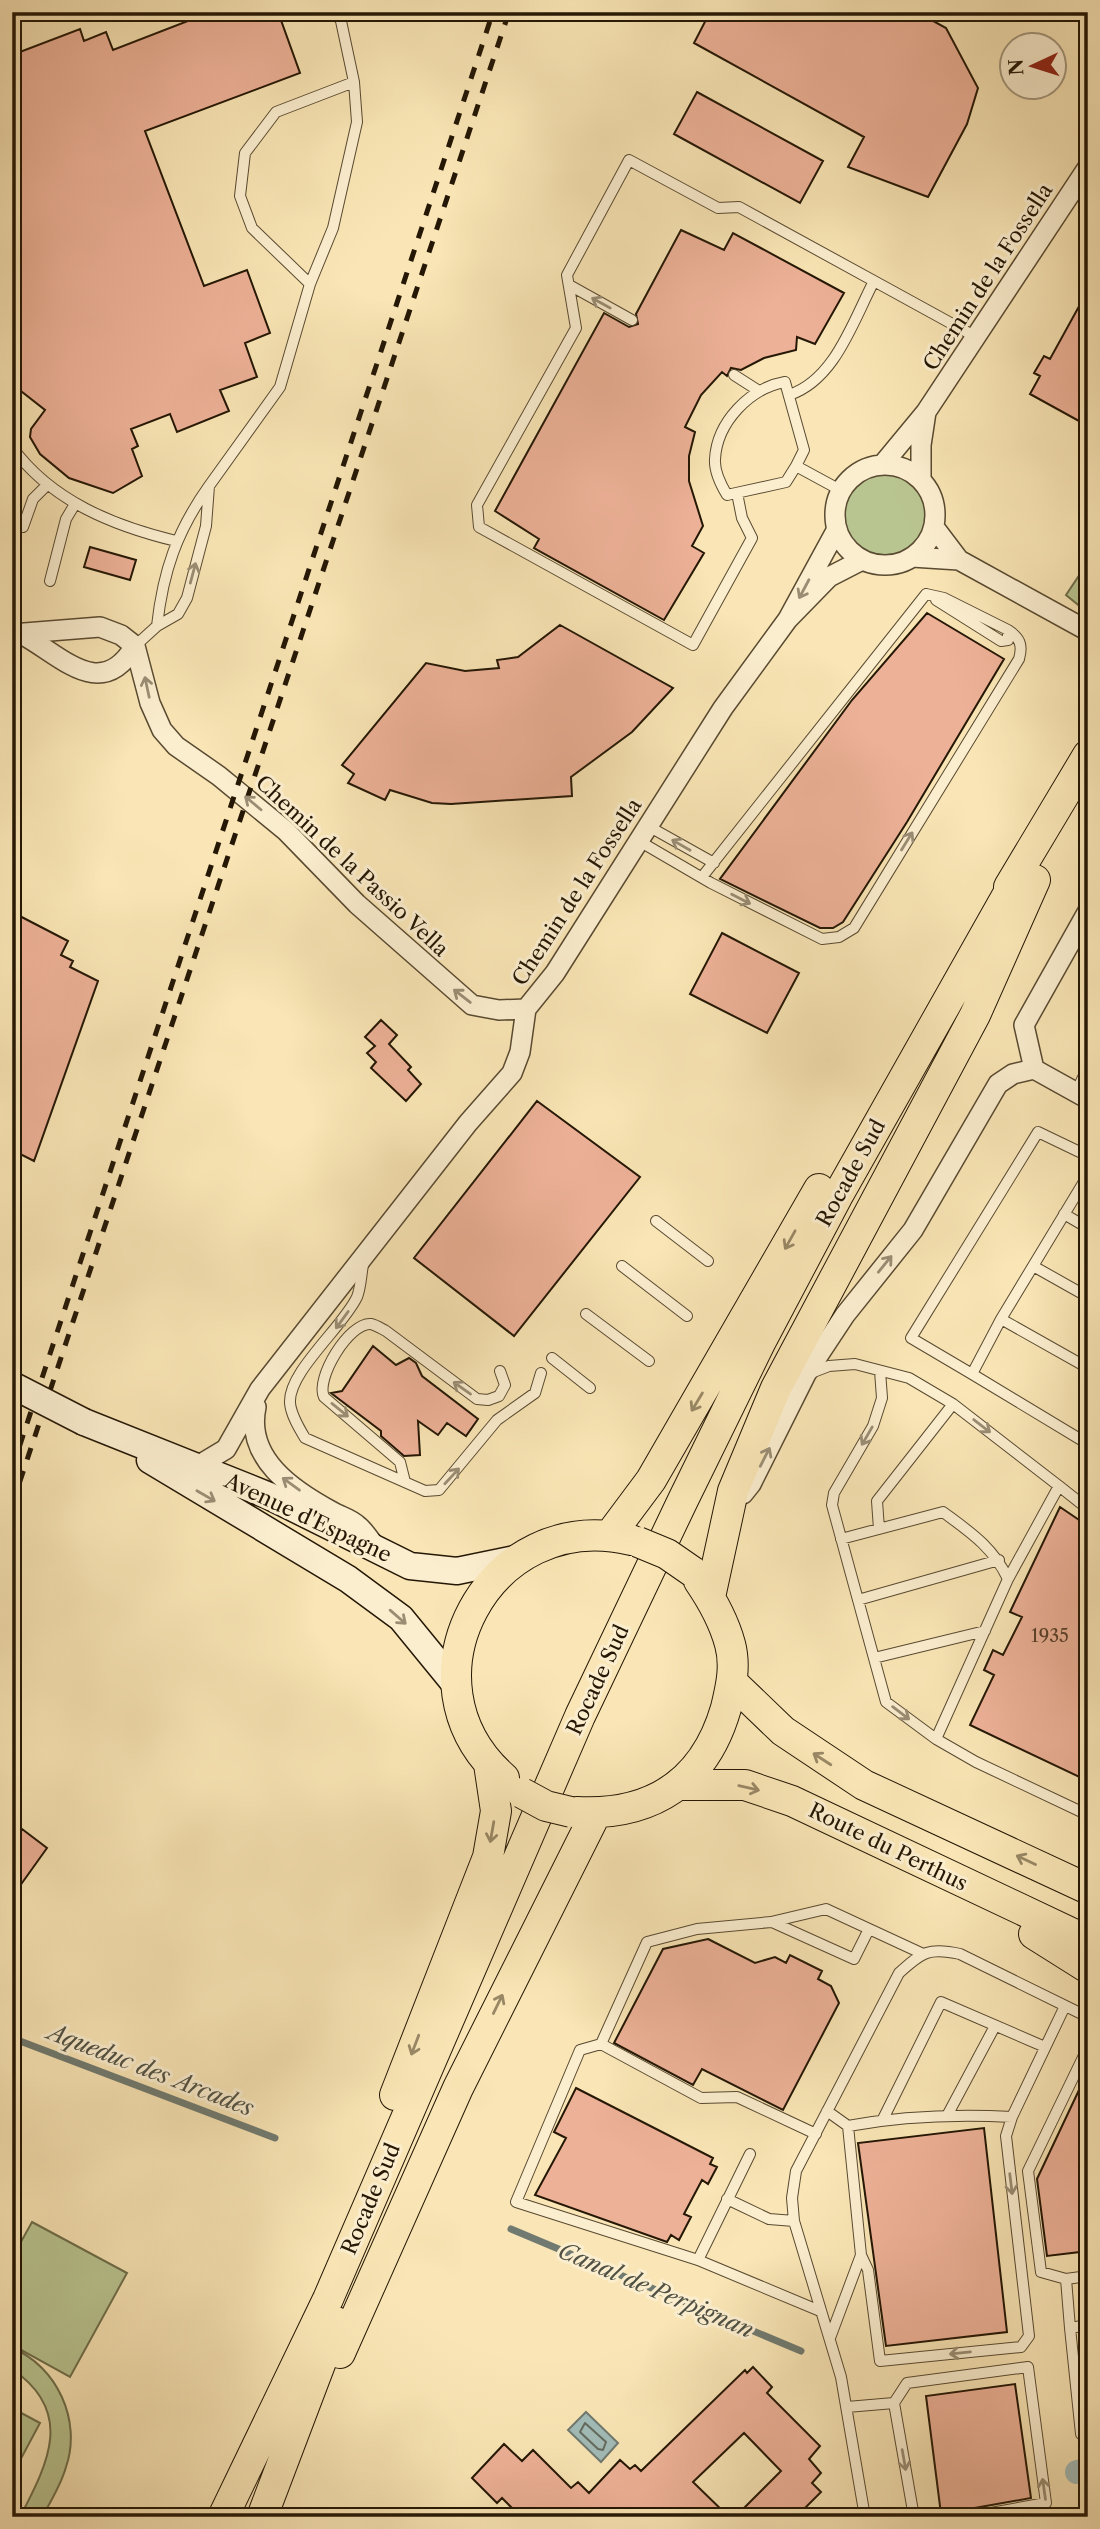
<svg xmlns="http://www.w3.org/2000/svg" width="1100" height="2529" font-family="'Libre Caslon Text',serif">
<rect width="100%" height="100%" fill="#f9e5b5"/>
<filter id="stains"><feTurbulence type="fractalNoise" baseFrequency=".00286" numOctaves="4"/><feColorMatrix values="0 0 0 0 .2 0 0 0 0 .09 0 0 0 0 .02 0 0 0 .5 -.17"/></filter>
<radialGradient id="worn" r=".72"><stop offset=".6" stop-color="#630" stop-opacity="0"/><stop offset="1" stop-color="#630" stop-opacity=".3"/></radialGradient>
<path fill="#b9c591" stroke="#6e6e4b" stroke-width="2" d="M835 515a50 50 0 1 1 100 0a50 50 0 1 1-100 0Z
M1088,562V613L1066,595Z
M32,2222L127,2273L70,2377L12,2345V2258Z
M12,2348C57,2366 82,2421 66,2467C61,2485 51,2501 42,2517H20C48,2463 75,2412 12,2369Z
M12,2408L40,2423L16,2468L12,2466Z"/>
<path fill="#a2bcb8" stroke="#707a70" stroke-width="2" d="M586,2412L618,2443L601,2462L568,2430Z"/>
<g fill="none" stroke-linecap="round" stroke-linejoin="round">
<path stroke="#636a5e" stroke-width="2" d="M585,2423L606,2442L603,2450L598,2449L580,2432Z"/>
<path stroke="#707a70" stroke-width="7" d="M12,2038L275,2138
M511,2229L801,2351"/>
<path stroke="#a2bcb8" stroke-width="24" d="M1077,2472L1088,2469"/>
</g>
<path fill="#edb197" stroke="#241705" stroke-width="2" d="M211,12H278L300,73L145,131L204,286L247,270L270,333L245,343L257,377L220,390L229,411L177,432L170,414L131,429L138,446L132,449L142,476L113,493L69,478L40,454L30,437L31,429L45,410L12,384V55L80,29L84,41L106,32L113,50Z
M710,12H917L946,28L978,88L967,124L928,197L848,167L864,137L694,43Z
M697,92L823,161L800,203L674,134Z
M681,230L724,250L733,233L844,293L815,344L797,337L796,350L764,358L741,370L731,368L727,376L722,372L701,395L685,427L695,432L689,456V481L703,526L692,546L704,553L664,620L534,548L539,539L495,511L604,313L629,327L638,324L636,314Z
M1088,290V426L1030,394L1040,376L1034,373L1044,356L1050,359Z
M90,547L136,560L130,580L84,567Z
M927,613L1004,659L907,822L843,922L833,928H820L720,879L852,700Z
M560,625L673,688L632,732L571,777L572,796L451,804L432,803L390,790L385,800L348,783L354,774L342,765L426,663L465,671L499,668L497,660L518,657Z
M12,912L68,941L61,955L73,961L70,967L98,981L34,1161L12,1150Z
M722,933L799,973L767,1033L690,994Z
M381,1020L397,1035L389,1044L411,1067L408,1070L421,1084L406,1101L371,1068L376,1062L367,1053L375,1046L365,1037Z
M537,1101L640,1177L514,1336L414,1258Z
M373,1346L396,1365L409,1358L416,1363L422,1376L478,1419L466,1436L447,1423L438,1435L418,1421L420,1455L404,1456L381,1436V1431L331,1393L342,1391Z
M1060,1507L1088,1526V1781L970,1725L994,1675L984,1670L993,1650L1003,1655L1022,1617L1010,1612Z
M22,1829L47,1848L12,1897V1843Z
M708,1939L755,1963L775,1957L786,1963L790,1955L822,1971L818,1979L831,1986L839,2003L783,2110L702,2069L693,2085L614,2043L663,1949Z
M1088,2071V2251L1047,2256L1037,2179Z
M576,2088L713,2158L710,2164L717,2167L708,2184L702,2180L684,2214L691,2217L679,2240L671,2235L667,2242L535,2195L566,2138L554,2132Z
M984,2128L1007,2332L886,2346L858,2143Z
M753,2367L772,2387L767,2393L820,2446L809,2459L821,2473L812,2483L821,2492L796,2517H735L781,2471L744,2433L693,2482L729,2517H521L502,2498L497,2503L472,2478L504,2444L522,2461L533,2450L571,2488L578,2482L589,2493L620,2460L630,2469L635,2465L641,2471L745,2370L747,2373Z
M1015,2384L1031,2498L941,2514L926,2396Z"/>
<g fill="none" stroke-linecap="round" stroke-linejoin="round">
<g stroke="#594a31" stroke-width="12">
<path id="service" d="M310,284L252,228L240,196L245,153L276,112L354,82
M571,286L632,320
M734,375L759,391
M789,395C835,380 853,321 874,281L976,337
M12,447C51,501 114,526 176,541
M796,466L786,482L727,495C721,485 714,472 715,459C717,422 750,388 785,382L804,450L796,466L842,491
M209,486L280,387L310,284L333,228L357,122L354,82L341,21L336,12
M737,493L742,518L752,538L693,645L479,527L477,505L576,328L567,275L629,160L718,208L739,207L874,281
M12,523L23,527L33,499L47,485
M50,581L66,519L75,504
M936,600L1001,641L1008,640V630
M135,646L157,626L178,614L187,598L206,526L209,486C177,531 163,571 157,626
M648,826L714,863
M639,841L711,883L822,939L839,937L854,928L1019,659C1023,645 1020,638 1008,630L944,598L926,594
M702,877L926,594
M1076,1092L1088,1067
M1088,1175L1001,1319L972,1374L1088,1444
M1064,1214L1088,1228
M656,1221L708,1261
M363,1265C361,1275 361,1287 357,1297C343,1327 288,1372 290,1403C291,1415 299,1428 305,1438L425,1491L439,1490L497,1420L535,1393L541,1373
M622,1266L687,1316
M1033,1266L1088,1297
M586,1314L649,1361
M1001,1319L1088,1368
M552,1358L590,1388
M880,1371L882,1398L873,1426L834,1493L832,1505L886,1702L936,1739
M811,1373L829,1366L855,1364L909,1378L953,1404L1059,1486L1008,1579
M972,1374L911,1338L1038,1132L1088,1156
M405,1482L400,1462L324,1397C315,1379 349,1322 371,1324C376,1325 382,1329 386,1331L477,1399L488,1400L499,1396L505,1385L500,1371
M1059,1486L1088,1509
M879,1529L877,1501L953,1404
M841,1539L943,1512C970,1532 993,1547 1008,1579L936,1739L976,1762L1088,1815
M858,1600L999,1560
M874,1658L985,1631
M772,1922L854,1959L869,1929
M601,2044L701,2098L737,2097L816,2134
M827,2111L848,2126C903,2116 956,2114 1012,2117L1065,2006
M948,2114L995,2026
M883,2119L941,2002L1045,2047
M727,2199L769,2219L794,2221
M861,2255L868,2270L880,2361L1021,2347L1029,2336L1006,2136L1012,2117
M698,2260L750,2154
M1088,2276L1066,2279L1070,2328L1088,2325
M1066,2279L1041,2272L1028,2171L1088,2047
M820,2311L698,2260L516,2202L580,2050L601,2044L647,1942L697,1929L771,1922L826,1909L921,1953
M1070,2328L1081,2434L1088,2433
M830,2338L861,2255L848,2126
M1076,2379L1088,2378
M847,2407L894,2403
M865,2517L841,2377L794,2221L792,2198L796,2171L899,1973C922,1952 929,1947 960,1954L1088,2017
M914,2517L894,2403L907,2383L1028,2367L1046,2503L969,2517"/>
</g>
<g stroke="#594a31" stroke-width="22">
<path id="minor" d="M926,412L1088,167
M883,464L926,412L921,445V480
M835 515a50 50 0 1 1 100 0a50 50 0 1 1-100 0Z
M837,529L788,619L829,577L862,560
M912,557L959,560L934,527
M959,560L1088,631
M12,634L100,627L121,635L135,646L150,703L162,730L176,746L219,776L286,831L357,904L472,1005L499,1010L526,1009
M23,635C63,657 101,702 135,646
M1034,1069L1024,1025L1088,911
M1034,1069L1088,1099
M256,1407C245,1458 292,1490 333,1512C340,1516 351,1519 357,1525C364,1530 369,1539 375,1546
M196,1467L226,1449L260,1389L468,1123L512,1073L520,1052L526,1009L555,973L723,708L788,619
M743,1494L751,1484L806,1374L845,1315L913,1230L998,1084L1013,1074L1034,1069"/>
</g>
<g stroke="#241705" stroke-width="29">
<path id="secondary" d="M84,1422L267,1495L410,1566L457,1571L515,1559
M150,1460L348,1579L401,1618L455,1684"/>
</g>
<g stroke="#241705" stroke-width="32">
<path id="primary" d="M1009,887L1088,755
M610,1535L651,1480L819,1189
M710,1597L733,1491L776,1388L975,1015L1035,880
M733,1683L783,1731L864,1785L1088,1889
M504,1778C394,1682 489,1505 631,1540
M681,1785H745L792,1801L1088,1941
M577,1812C653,1816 705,1781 726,1708C731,1687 736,1666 730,1644C724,1622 712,1600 699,1581
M1034,1934L1088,1968
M395,2095L488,1857L496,1811L489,1764
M340,2353L458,2088L596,1813
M223,2517L328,2299L580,1716L683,1500L761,1341L837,1197L1021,871
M262,2517L336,2322"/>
</g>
<use href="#service" stroke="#fbeecf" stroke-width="10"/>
<use href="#minor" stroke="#fbeecf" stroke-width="19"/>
<use href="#secondary" stroke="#fbeecf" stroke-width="26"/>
<use href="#primary" stroke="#f9e5b5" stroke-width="30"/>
<path stroke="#241705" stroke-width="5" stroke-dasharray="12 12" stroke-linecap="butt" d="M12,1469L493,12
M12,1505L509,12"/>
<g stroke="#241705" stroke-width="29" stroke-linecap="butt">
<path id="secondary-bridge" d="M12,1385L84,1422"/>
</g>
<g stroke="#241705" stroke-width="32" stroke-linecap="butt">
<path id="primary-bridge" d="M638,1542L667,1554L693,1572
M522,1793L546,1806L571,1812"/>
</g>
<use href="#secondary-bridge" stroke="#fbeecf" stroke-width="26"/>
<use href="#primary-bridge" stroke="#f9e5b5" stroke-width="30"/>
</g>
<defs><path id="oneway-shaft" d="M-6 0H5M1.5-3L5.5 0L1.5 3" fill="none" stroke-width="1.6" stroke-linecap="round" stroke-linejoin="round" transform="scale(1.75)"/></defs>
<g stroke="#9a8d74">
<use href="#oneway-shaft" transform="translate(601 303) rotate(-151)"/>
<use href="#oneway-shaft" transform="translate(193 573) rotate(-75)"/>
<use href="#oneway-shaft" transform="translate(804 589) rotate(118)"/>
<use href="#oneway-shaft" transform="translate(147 687) rotate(-102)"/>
<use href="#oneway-shaft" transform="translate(253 803) rotate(-140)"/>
<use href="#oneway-shaft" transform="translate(907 841) rotate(-58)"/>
<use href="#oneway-shaft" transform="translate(681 845) rotate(-150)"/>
<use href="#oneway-shaft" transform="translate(741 899) rotate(27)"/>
<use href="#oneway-shaft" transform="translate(462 996) rotate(-142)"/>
<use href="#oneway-shaft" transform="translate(885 1264) rotate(-51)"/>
<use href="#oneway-shaft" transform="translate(342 1320) rotate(126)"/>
<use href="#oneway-shaft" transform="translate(462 1388) rotate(-145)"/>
<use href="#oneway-shaft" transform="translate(340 1410) rotate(39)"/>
<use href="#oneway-shaft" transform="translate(982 1426) rotate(38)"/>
<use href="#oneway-shaft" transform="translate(867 1436) rotate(120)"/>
<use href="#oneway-shaft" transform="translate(765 1457) rotate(-63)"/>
<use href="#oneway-shaft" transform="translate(452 1476) rotate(-47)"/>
<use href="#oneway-shaft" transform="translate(291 1484) rotate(-144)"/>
<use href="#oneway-shaft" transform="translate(206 1496) rotate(30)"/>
<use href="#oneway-shaft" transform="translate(398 1617) rotate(41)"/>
<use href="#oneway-shaft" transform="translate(901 1713) rotate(37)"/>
<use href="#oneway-shaft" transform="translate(1011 2184) rotate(83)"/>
<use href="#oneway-shaft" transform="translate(960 2353) rotate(174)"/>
<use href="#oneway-shaft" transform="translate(904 2460) rotate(80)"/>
<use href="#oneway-shaft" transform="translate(1044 2489) rotate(-98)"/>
</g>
<g stroke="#986">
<use href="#oneway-shaft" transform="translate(790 1240) rotate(119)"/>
<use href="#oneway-shaft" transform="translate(697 1402) rotate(121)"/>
<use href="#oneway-shaft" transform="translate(822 1759) rotate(-147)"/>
<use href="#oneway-shaft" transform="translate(749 1788) rotate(13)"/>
<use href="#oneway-shaft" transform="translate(492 1832) rotate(100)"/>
<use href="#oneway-shaft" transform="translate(1026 1860) rotate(-155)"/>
<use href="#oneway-shaft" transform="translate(498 2004) rotate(-64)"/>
<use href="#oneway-shaft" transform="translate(415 2045) rotate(111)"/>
</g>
<g text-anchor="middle" stroke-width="6" stroke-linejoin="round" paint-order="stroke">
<g font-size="18" fill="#563e2a">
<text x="1050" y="1642">1935</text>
</g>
<g font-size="21" fill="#241705" stroke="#fbeecf">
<text transform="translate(988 277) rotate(-57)" y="7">Chemin de la Fossella</text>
<text transform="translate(352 866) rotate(43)" y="7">Chemin de la Passio Vella</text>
<text transform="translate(577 892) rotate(-57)" y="7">Chemin de la Fossella</text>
<text transform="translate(851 1173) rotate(-61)" y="7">Rocade Sud</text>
<text transform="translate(308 1518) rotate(25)" y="7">Avenue d'Espagne</text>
<text transform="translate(598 1680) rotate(-65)" y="7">Rocade Sud</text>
<text transform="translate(888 1847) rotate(26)" y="7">Route du Perthus</text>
<text transform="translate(371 2199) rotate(-67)" y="7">Rocade Sud</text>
</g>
<g font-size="23" font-style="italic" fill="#505144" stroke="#fbeecf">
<text transform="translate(151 2070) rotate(21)" y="8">Aqueduc des Arcades</text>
<text transform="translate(656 2290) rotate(23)" y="8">Canal de Perpignan</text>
</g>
</g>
<rect width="1100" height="2529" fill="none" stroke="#f9e5b5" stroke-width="42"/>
<rect x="14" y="14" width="1072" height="2501" fill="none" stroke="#241705" stroke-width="3.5"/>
<rect x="21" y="21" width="1058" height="2487" fill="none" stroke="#241705" stroke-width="2"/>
<g transform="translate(1033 66) rotate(266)"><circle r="33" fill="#fbeecf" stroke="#a5987e" stroke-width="2"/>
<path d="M0-5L12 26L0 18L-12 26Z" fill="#8f2418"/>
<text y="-10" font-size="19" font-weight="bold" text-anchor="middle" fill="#241705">N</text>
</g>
<rect width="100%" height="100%" filter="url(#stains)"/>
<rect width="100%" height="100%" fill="url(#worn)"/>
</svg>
